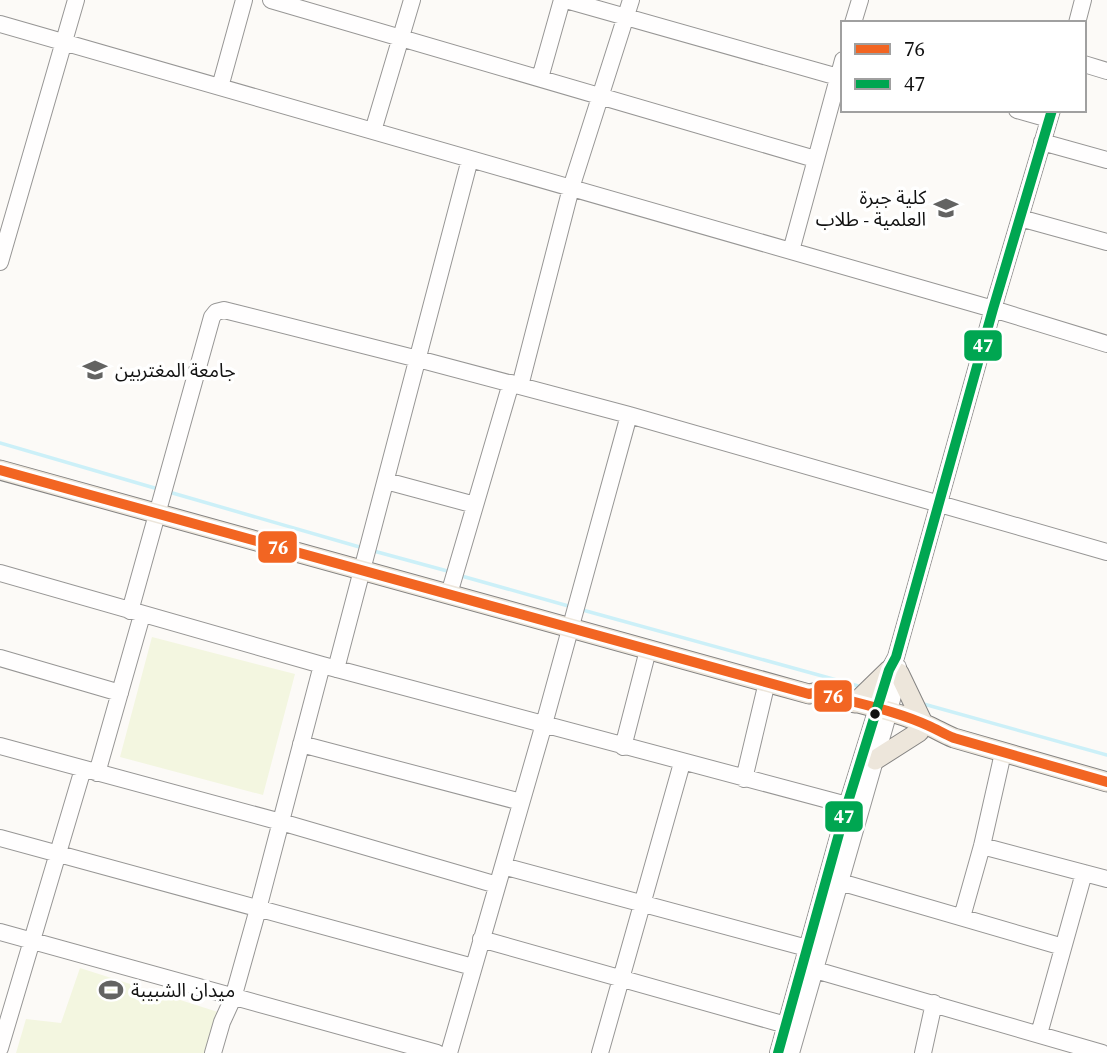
<svg xmlns="http://www.w3.org/2000/svg" width="1107" height="1053" font-family="'Source Serif 4','Noto Sans Arabic',serif">
<rect width="100%" height="100%" fill="#fcfaf7"/>
<path fill="#f3f6e0" d="M152,637L295,674L263,795L120,757Z
M80,968L221,1013L210,1053H16L26,1019L61,1023Z"/>
<g fill="none" stroke-linecap="round" stroke-linejoin="round">
<path stroke="#ccf0f8" stroke-width="3.5" d="M0,443L158,489
M169,492L363,548
M370,550L451,572
M458,575L572,607
M579,609L862,687
M920,703L1107,755"/>
<g stroke="#979695" stroke-width="18">
<path id="minor" d="M271,0L815,159
M566,0L838,77
M853,23L860,0
M1077,23L1083,0
M0,24L993,309L1107,344
M1084,64L1107,71
M540,78L562,0
M220,87L244,0
M1017,110L1049,119
M373,131L412,0
M1042,142L1107,160
M1020,218L1107,242
M791,251L843,60
M0,262L76,0
M520,386L571,188L631,0
M386,481L475,505
M0,573L322,665L847,805
M449,594L511,383
M130,611L212,317L216,312L224,310L418,359L629,415L1107,552
M0,658L120,693
M336,669L470,159
M301,744L521,802
M0,746L281,822L497,885
M623,747L648,650
M97,773L142,615
M744,779L767,682
M0,838L473,967
M982,846L1107,879
M503,866L807,948
M840,882L1063,947
M962,917L982,846L1003,753
M0,932L437,1053
M481,939L786,1025
M805,967L1102,1053
M1039,1034L1084,873
M0,1048L83,769
M213,1053L222,1022L233,998L258,909L322,665
M449,1053L544,724L629,415
M600,1053L682,763
M778,1053L847,805L889,670L896,657L993,309L1052,110
M791,1053L886,722L899,673L898,667
M923,1053L934,1003"/>
</g>
<g stroke="#848382" stroke-width="21">
<path id="major" d="M0,470L809,694L818,692C854,703 895,710 929,726C938,730 944,734 954,738L1107,782
M899,673L923,723
M855,703L889,670
M875,760L919,732"/>
</g>
<use href="#minor" stroke="#fffefe" stroke-width="16"/>
<use href="#major" stroke="#ede6db" stroke-width="19"/>
<g stroke="#fff" stroke-width="16">
<path id="bus-1" d="M0,470L809,694L818,692C854,703 895,710 929,726C938,730 944,734 954,738L1107,782"/>
</g>
<g stroke="#fff" stroke-width="16">
<path id="bus-2" d="M778,1053L847,805L889,670L896,657L993,309L1052,110"/>
</g>
<use href="#bus-1" stroke="#f26522" stroke-width="10"/>
<use href="#bus-2" stroke="#00a651" stroke-width="10"/>
</g>
<defs>
<g id="university-bare" transform="scale(1.89)"><path d="M0-5L7-2L0 1L-7-2ZM-4 1L0 2.5L4 1V4Q0 6-4 4Z" fill="#636362" stroke="#fff" stroke-width="2.5" paint-order="stroke"/></g>
<g id="stadium-bare" transform="scale(1.89)"><path d="M0-5a6.5 5 0 1 0 0 10a6.5 5 0 1 0 0-10ZM-3.5-1.8h7v3.6h-7Z" fill="#636362" stroke="#fff" stroke-width="2.5" paint-order="stroke"/></g>
</defs>
<g fill-rule="evenodd">
<use href="#university-bare" x="946" y="208"/>
<use href="#university-bare" x="95" y="370"/>
<use href="#stadium-bare" x="111" y="990"/>
</g>
<circle fill="#111" stroke="#fff" stroke-width="2.5" cx="875" cy="714" r="6"/>
<g text-anchor="middle" stroke-width="7" stroke-linejoin="round" paint-order="stroke">
<g font-size="19" fill="#111" stroke="#fff" text-anchor="start">
<text x="926" y="204" text-anchor="end">كلية جبرة<tspan x="926" dy="22">العلمية - طلاب</tspan></text>
<text x="115" y="377">جامعة المغتربين</text>
<text x="131" y="997">ميدان الشبيبة</text>
</g>
</g>
<g stroke="#fff" stroke-width="2.5">
<rect x="963" y="329" width="40" height="33" rx="7" fill="#00a651"/>
<rect x="257" y="530" width="41" height="34" rx="7" fill="#f26522"/>
<rect x="813" y="679" width="40" height="34" rx="7" fill="#f26522"/>
<rect x="824" y="800" width="40" height="33" rx="7" fill="#00a651"/>
</g>
<g font-size="19" text-anchor="middle" font-weight="bold" fill="#fff">
<text x="983" y="352">47</text>
<text x="278" y="554">76</text>
<text x="833" y="703">76</text>
<text x="844" y="823">47</text>
</g>
<rect x="841" y="21" width="245" height="91" fill="#ffffff" stroke="#a0a0a0" stroke-width="2"/>
<rect x="855" y="44" width="35" height="10" fill="#f26522" stroke="#a0a0a0" stroke-width="2"/>
<text x="904" y="56" font-size="21" fill="#111111">76</text>
<rect x="855" y="79" width="35" height="10" fill="#00a651" stroke="#a0a0a0" stroke-width="2"/>
<text x="904" y="91" font-size="21" fill="#111111">47</text>
</svg>
